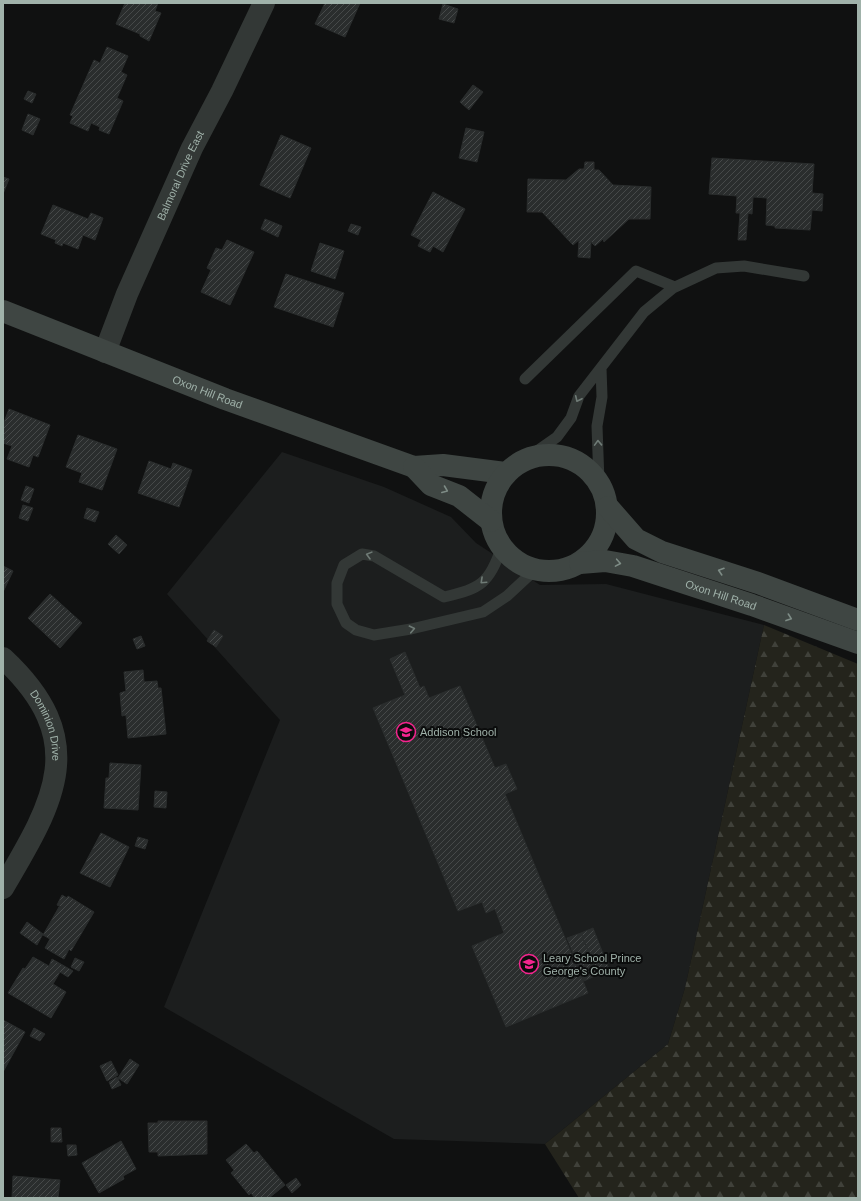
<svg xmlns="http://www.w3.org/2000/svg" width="861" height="1201" font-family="Helvetica,sans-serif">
<defs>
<pattern id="forest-firs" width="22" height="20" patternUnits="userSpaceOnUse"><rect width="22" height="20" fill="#24241c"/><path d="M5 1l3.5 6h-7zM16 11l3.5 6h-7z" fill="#40413a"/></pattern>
<pattern id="building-hatch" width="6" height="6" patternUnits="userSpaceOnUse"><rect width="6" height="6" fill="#2a2d2d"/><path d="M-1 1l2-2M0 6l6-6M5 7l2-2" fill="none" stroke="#464949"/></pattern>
</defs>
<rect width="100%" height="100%" fill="#101111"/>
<path fill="#1c1e1e" d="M282,452L384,487L451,517L476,543L540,585L606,584L764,625L685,988L668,1044L545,1144L394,1139L164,1007L280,720L167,594Z"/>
<path fill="url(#forest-firs)" d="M764,625L858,664V1198H579L545,1144L668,1044L685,988Z"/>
<path fill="url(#building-hatch)" stroke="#2a2d2d" d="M125,3H158L155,11L161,13L149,41L140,36V34L116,24Z
M325,3H360L345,37L315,24Z
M443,4L458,9L454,23L439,19Z
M107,47L128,56L121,72L127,75L117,98L123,101L109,134L99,130L100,127L91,123L88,131L70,123L73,116L70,115L94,60L100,63Z
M473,85L483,92L469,110L460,102Z
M28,91L36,94L32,103L24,99Z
M28,114L40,119L33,135L22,130Z
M466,128L484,132L477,162L459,158Z
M281,135L311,148L290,198L260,185Z
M712,158L814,164L812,193L823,194L822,211L812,210L810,230L775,228V226L766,225L767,198L753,197L752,214L748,213L746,240H738L740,213H736L737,196L709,194Z
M585,162H594V170H599L613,185L651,187L650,219H629L604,242L603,239L595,246L591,242L590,258L578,257L579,240L573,245L542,212H527L528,179L566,180L579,169H584Z
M3,177L9,179L3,194Z
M433,192L465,209L443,252L433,246L430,252L418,246L421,240L411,235Z
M53,205L88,219L91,213L103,218L95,240L83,235L78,249L63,243L62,246L55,243L56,240L41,234Z
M265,219L282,226L278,237L261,229Z
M351,224L361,227L358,235L348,231Z
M227,240L254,252L230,305L201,292L211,270L207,268L216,248L222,250Z
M320,243L344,251L335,279L311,271Z
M286,274L344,293L333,327L274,307Z
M9,409L50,425L38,457L33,455L29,467L7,459L12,446L3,443V425Z
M78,435L117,449L102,490L79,482L82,473L66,467Z
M149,461L171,469L173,463L192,470L179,507L138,493Z
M26,486L34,489L29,503L21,500Z
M23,505L33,508L28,521L19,518Z
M87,508L99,512L95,522L84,518Z
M116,535L127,545L119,554L108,544Z
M3,566L13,571L3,592Z
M50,594L82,623L60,648L28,618Z
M214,630L223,636L216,647L207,641Z
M141,636L145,646L137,649L133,639Z
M405,652L420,688L424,686L429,698L460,686L495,768L506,764L517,789L505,794L588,993L506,1027L472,946L504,933L495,909L486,913L482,902L458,911L373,708L405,695L390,659Z
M143,670L144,682L157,681L158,688H161L166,734L128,738L126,715L122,716L120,693L126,691L124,672Z
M110,763L141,765L138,810L104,808L106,778H109Z
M155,791L167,792L166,808L154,807Z
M101,833L129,847L110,887L80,873Z
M138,837L148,840L145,849L135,846Z
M62,895L67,898L68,896L94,912L71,951L69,949L64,959L45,948L50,939L43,935L59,907L63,908L57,905Z
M27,922L43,934L37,945L20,933Z
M593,928L609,969L597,974L581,933Z
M581,933L597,975L584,981L567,938Z
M33,957L49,966L52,959L73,971L68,977L60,972L53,984L66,992L51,1018L8,993L23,968L25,969Z
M75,958L84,962L79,971L71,967Z
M3,1020L25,1032L3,1072Z
M34,1028L45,1034L40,1041L30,1036Z
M130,1059L139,1065L127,1084L118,1078Z
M111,1061L118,1075L107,1081L100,1066Z
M117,1077L121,1085L112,1089L109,1082Z
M158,1121H207V1154L158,1156V1152H149L148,1123H158Z
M51,1128H61L62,1142H51Z
M121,1141L136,1169L123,1176L124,1179L99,1193L82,1163Z
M246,1144L254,1153L257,1151L285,1185L269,1198H255L251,1193L249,1195L231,1173L234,1170L226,1160Z
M67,1145H76L77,1155L68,1156Z
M13,1176L60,1180L58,1198H12Z
M296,1178L301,1185L292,1193L286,1185Z"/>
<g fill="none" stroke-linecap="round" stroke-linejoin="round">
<path stroke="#333836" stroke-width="11" d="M525,379L636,271L675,287
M527,458L557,437L571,418L579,396L644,312L673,288L716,268L744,266L804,276
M599,482L597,426L602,397L601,368
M502,547C488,584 482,588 444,597L374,556L362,554L344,565L337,583V604L346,623L356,630L374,635L411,629L483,612L507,596L535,570"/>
<g stroke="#333836" stroke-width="22">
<path id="s1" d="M105,352L127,294L192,148L222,91L264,3"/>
<path id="s2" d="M3,658C91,740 55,800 3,888"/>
</g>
<g stroke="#3f4643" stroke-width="22">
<path id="s3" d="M3,311L225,399L414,467L443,465L505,473"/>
<circle cx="549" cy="513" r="58"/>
<path d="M414,467L431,485L459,496L491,521"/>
<path d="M608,507L636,539L662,552L758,583L858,620"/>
<path id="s4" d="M580,563L605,561L633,566L752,605L858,643"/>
</g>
</g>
<defs><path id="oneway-chevron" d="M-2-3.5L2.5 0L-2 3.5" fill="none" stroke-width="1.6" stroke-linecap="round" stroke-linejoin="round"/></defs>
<g stroke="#6f7b76">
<use href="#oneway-chevron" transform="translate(578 399) rotate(115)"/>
<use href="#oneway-chevron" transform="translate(598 443) rotate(-92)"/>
<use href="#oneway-chevron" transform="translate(369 555) rotate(-165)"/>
<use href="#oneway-chevron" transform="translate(483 581) rotate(137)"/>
<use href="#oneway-chevron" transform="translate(412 629) rotate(-12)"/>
</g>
<g stroke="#7e8c86">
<use href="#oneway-chevron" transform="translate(445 490) rotate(22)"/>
<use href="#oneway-chevron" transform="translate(618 563) rotate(10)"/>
<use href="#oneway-chevron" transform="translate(721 571) rotate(-162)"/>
<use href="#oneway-chevron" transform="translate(789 618) rotate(20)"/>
</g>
<defs>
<g id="school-ring" transform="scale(1)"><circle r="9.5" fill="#0b0c0c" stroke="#f4258e" stroke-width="1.5"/><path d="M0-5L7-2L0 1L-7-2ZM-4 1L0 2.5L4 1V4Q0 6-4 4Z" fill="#f4258e"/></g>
</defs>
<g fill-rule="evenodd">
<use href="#school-ring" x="406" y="732"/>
<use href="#school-ring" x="529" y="964"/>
</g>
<g text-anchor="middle" stroke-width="4" stroke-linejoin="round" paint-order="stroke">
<g font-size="11" fill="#a0b2aa" stroke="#0b0c0c">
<text dy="4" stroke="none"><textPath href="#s1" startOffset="192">Balmoral Drive East</textPath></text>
<text dy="4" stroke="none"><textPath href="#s3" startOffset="220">Oxon Hill Road</textPath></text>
<text dy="4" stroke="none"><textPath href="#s4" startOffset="146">Oxon Hill Road</textPath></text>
<text dy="4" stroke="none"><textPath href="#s2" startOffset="82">Dominion Drive</textPath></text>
</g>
<g font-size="11" fill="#a0b2aa" stroke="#0b0c0c" text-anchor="start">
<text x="420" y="736">Addison School</text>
<text x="543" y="962">Leary School Prince<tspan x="543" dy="13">George's County</tspan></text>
</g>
</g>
<rect width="861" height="1201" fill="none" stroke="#a0b2aa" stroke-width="8"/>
</svg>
